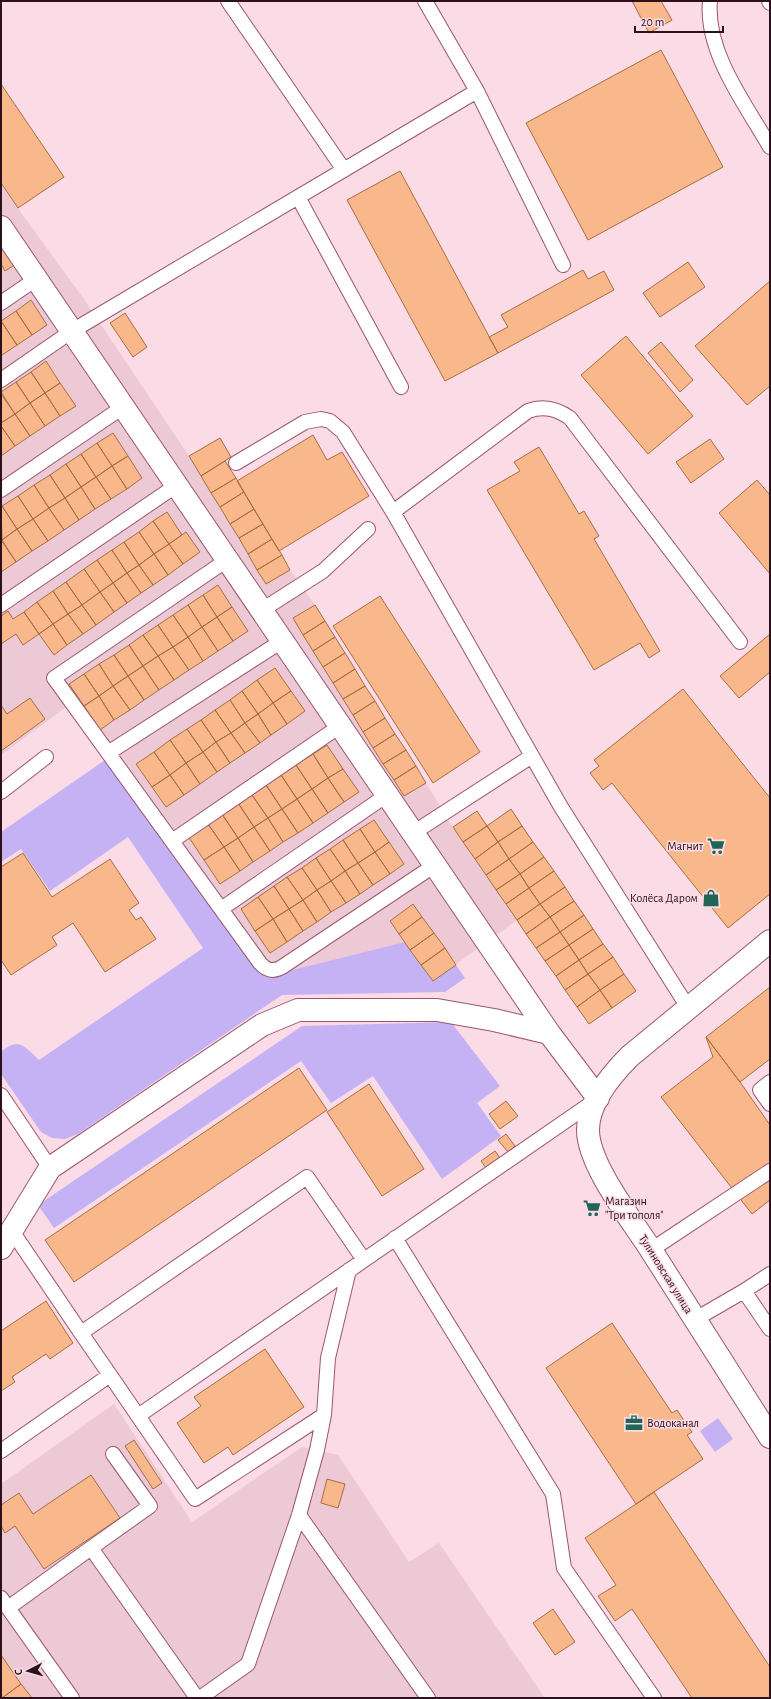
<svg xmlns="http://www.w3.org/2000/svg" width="771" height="1699" font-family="'Alegreya Sans',sans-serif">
<rect width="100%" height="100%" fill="#fbdbe5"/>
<path fill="#ecc9d4" d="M1,185L83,298L189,456L220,438L231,457L225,461L290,570L315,605L453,827L477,811L487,825L511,809L636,991L589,1024L517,920L433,981L269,976L69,705L1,755Z
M114,1404L192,1522L302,1447L338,1455L409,1562L439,1543L545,1698H1V1484Z"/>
<path fill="#c4b2f5" d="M108,758L269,976L405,942L433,981L456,965L465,978L445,992L282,995L78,1134L65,1139L52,1138L41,1132L1,1074V1052C19,1036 26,1048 39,1060L203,948L128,837L50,891L21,849L1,862V832Z
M451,1022L500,1086L477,1103L501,1136L442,1179L373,1076L331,1103L301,1061L54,1228L38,1205L302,1026Z
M718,1418L733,1439L715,1452L700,1431Z"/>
<path fill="#f9b88b" stroke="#a86d41" d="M632,1H661L672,20L649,33Z
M661,50L723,167L588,240L526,123Z
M1,84L64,177L18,208L1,183Z
M400,171L498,353L445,381L347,200Z
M1,243L21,261L5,271L1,264Z
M688,262L705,287L660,317L643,293Z
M583,270L588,279L604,271L614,290L498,353L489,337L508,327L501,315Z
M770,281V386L747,405L695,346Z
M31,300L47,325L32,335L16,311Z
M16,311L32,335L17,345L1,321Z
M125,313L147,347L133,357L110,323Z
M1,321L17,345L2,355L1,354Z
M626,336L693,416L648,454L581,375Z
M661,342L693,380L680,392L648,353Z
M46,361L60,383L45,393L31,372Z
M31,372L45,393L30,403L16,382Z
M16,382L30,403L15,414L1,392Z
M60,383L76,406L60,416L45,393Z
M45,393L60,416L45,426L30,403Z
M1,394L15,414L1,423Z
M30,403L45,426L30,436L15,414Z
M15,414L30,436L15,446L1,426V423Z
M1,426L15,446L1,456Z
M113,433L128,456L112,466L97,443Z
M313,435L327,460L342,452L369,496L279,551L237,481Z
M220,438L231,457L201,476L189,456Z
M710,439L724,459L691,483L676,462Z
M97,443L112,466L96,477L81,454Z
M539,447L579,514L584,511L599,536L594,539L660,651L649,658L640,643L594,670L487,490L520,471L514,462Z
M81,454L96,477L81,487L66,464Z
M128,456L142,478L127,489L112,466Z
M225,461L236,478L211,493L201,476Z
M66,464L81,487L65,498L50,475Z
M112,466L127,489L111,499L96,477Z
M50,475L65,498L49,508L34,485Z
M96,477L111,499L95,509L81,487Z
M236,478L244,492L220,507L211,493Z
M757,480L770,495V574L719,513Z
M34,485L49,508L33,519L18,496Z
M81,487L95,509L79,520L65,498Z
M244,492L254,509L230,524L220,507Z
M18,496L33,519L17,529L2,506Z
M65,498L79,520L64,530L49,508Z
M2,506L17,529L2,540L1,507Z
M49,508L64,530L48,541L33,519Z
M254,509L263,524L239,538L230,524Z
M167,512L182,535L169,544L153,521Z
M33,519L48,541L32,551L17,529Z
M153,521L169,544L154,554L139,532Z
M263,524L272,539L248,554L239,538Z
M17,529L32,551L16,562L2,540Z
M139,532L154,554L139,565L124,542Z
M186,532L200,552L183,564L169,544Z
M272,539L282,555L257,570L248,554Z
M1,540L16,562L1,572Z
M124,542L139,565L127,573L112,550Z
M169,544L183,564L168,575L154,554Z
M112,550L127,573L113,583L97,560Z
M154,554L168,575L153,585L139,565Z
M282,555L290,570L266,584L257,570Z
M97,560L113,583L100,592L84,569Z
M139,565L153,585L141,593L127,573Z
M84,569L100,592L82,605L66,582Z
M127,573L141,593L127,603L113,583Z
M66,582L82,605L68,614L53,591Z
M113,583L127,603L114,612L100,592Z
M218,585L232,607L217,617L203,595Z
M53,591L68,614L53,624L37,602Z
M100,592L114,612L96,625L82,605Z
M203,595L217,617L202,627L188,605Z
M380,596L480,752L433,783L333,626Z
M37,602L53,624L39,634L24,612Z
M82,605L96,625L83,634L68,614Z
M188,605L202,627L188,637L173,615Z
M315,605L325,621L303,635L293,618Z
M232,607L248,631L233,641L217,617Z
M8,611L13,619L24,612L39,634L23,645L16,634L1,644V616Z
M68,614L83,634L67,645L53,624Z
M173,615L188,637L173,647L158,625Z
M217,617L233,641L218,651L202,627Z
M325,621L335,637L313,651L303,635Z
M53,624L67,645L54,655L39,634Z
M158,625L173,647L158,656L143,635Z
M202,627L218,651L203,661L188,637Z
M770,634V672L739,698L720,676Z
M143,635L158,656L143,666L129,645Z
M188,637L203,661L189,670L173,647Z
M335,637L345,653L323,667L313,651Z
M129,645L143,666L128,676L114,655Z
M173,647L189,670L174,680L158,656Z
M345,653L355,669L333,683L323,667Z
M114,655L128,676L113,686L99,664Z
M158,656L174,680L159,690L143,666Z
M99,664L113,686L99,696L84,674Z
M143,666L159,690L144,700L128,676Z
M275,668L291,691L273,703L257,680Z
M355,669L365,686L343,699L333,683Z
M84,674L99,696L84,706L69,684Z
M128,676L144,700L130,710L113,686Z
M257,680L273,703L258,714L242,691Z
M113,686L130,710L114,720L99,696Z
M365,686L375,701L353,715L343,699Z
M683,689L770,798V894L728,928L612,783L603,790L590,773L599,766L594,760Z
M242,691L258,714L245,723L230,700Z
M291,691L305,711L287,724L273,703Z
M99,696L114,720L100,730L84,706Z
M30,698L45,719L1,751V705L7,714Z
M230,700L245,723L231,733L215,710Z
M375,701L385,718L363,732L353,715Z
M273,703L287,724L271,735L258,714Z
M215,710L231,733L216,742L201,720Z
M258,714L271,735L260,743L245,723Z
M385,718L395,734L373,748L363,732Z
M201,720L216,742L203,752L187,729Z
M245,723L260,743L245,753L231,733Z
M187,729L203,752L186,763L170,740Z
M231,733L245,753L230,763L216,742Z
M395,734L406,750L383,764L373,748Z
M170,740L186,763L170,775L154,752Z
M216,742L230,763L217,772L203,752Z
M327,745L343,769L328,778L313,754Z
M406,750L416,766L394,780L383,764Z
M154,752L170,775L152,787L136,764Z
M203,752L217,772L200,784L186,763Z
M313,754L328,778L312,789L296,765Z
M186,763L200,784L184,795L170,775Z
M296,765L312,789L297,799L281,775Z
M416,766L426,783L404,796L394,780Z
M343,769L359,792L344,802L328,778Z
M170,775L184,795L166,807L152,787Z
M281,775L297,799L282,809L266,785Z
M328,778L344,802L328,813L312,789Z
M266,785L282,809L268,818L252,795Z
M312,789L328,813L313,823L297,799Z
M252,795L268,818L254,827L238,803Z
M297,799L313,823L298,833L282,809Z
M238,803L254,827L238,838L222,814Z
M282,809L298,833L283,842L268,818Z
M511,809L522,826L498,842L487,826Z
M477,811L487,826L463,842L453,827Z
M222,814L238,838L224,847L208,824Z
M268,818L283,842L270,851L254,827Z
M374,820L389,842L375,852L360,829Z
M208,824L224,847L204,860L188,836Z
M487,826L498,842L475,859L463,842Z
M522,826L533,842L509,859L498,842Z
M254,827L270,851L253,862L238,838Z
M360,829L375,852L358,863L343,840Z
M238,838L253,862L240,871L224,847Z
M343,840L358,863L345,871L330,849Z
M389,842L404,864L390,874L375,852Z
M498,842L509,859L486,875L475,859Z
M533,842L544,857L520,874L509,859Z
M224,847L240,871L220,884L204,860Z
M330,849L345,871L331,881L316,858Z
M375,852L390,874L373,885L358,863Z
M23,853L52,897L110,859L139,903L129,910L136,920L141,917L156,939L105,972L73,923L52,937L57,945L11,975L1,960V867Z
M544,857L554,871L529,888L520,874Z
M316,858L331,881L317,890L302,868Z
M509,859L520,874L496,890L486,875Z
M358,863L373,885L360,894L345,871Z
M302,868L317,890L303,900L287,877Z
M345,871L360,894L346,903L331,881Z
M554,871L565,887L540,904L529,888Z
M520,874L529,888L506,904L496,890Z
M287,877L303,900L289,909L274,886Z
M331,881L346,903L331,912L317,890Z
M274,886L289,909L273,919L258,897Z
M565,887L574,901L550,917L540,904Z
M529,888L540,904L517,920L506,904Z
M317,890L331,912L317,922L303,900Z
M258,897L273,919L255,931L241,909Z
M303,900L317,922L303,931L289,909Z
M574,901L584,915L560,932L550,917Z
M413,904L422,917L399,934L390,921Z
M540,904L550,917L526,934L517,920Z
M289,909L303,931L287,942L273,919Z
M584,915L593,929L569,945L560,932Z
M422,917L434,933L410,950L399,934Z
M550,917L560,932L536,948L526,934Z
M273,919L287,942L270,953L255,931Z
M593,929L603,944L579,960L569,945Z
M560,932L569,945L545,961L536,948Z
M434,933L445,948L421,965L410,950Z
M603,944L613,957L588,974L579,960Z
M569,945L579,960L556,976L545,961Z
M445,948L456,965L433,981L421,965Z
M613,957L624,974L600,990L588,974Z
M579,960L588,974L565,990L556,976Z
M588,974L600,990L577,1007L565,990Z
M624,974L636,991L612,1008L600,990Z
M770,987V1059L740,1082L706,1037Z
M600,990L612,1008L589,1024L577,1007Z
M706,1037L740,1082L770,1125V1200L752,1214L661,1097L713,1057Z
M299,1068L327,1110L74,1282L45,1240Z
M369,1084L424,1169L382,1196L327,1112Z
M506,1101L518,1116L500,1129L489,1114Z
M506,1134L515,1146L508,1152L498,1140Z
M495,1151L500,1158L486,1168L481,1161Z
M46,1301L73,1343L50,1359L46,1354L12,1377L15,1382L1,1391V1331Z
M612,1323L672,1413L677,1410L692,1432L687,1435L703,1459L636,1504L546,1368Z
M265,1349L304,1407L233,1455L228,1447L204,1463L177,1423L201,1406L194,1397Z
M134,1440L162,1483L153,1489L125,1446Z
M91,1475L120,1518L44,1569L15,1526L5,1533L1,1526V1505L19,1493L33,1514Z
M327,1479L345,1484L338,1508L321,1503Z
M654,1492L770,1667V1698H692L632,1609L615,1621L598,1596L616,1585L585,1538Z
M553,1609L575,1642L555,1655L533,1623Z
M1,1655L21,1684L2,1698H1Z
M21,1684L32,1698H2Z"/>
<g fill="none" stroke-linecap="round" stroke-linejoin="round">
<g stroke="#9b5670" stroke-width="16">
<path id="service" d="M228,1L344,170
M710,1C705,52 746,105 770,147
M769,1L770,3
M477,91L563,265
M298,197L401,387
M1,303L36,279
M1,380L72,331L477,91L425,1
M236,463L305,422L321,419L330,421L343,432L393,512
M1,490L123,407
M227,560L54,678L260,963C267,971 273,972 282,967L435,865
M1,605L177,485
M262,610L323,571L368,529
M108,753L282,641
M1,792L46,757
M413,833L532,756
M172,841L340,726
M221,909L387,795
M689,1009L561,807L393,512L528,411C544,405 557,409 570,418L740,642
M770,1082L760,1090L770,1104
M1,1095L50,1168
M12,1231L81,1333
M395,1238L553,1494L564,1568L654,1698
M651,1250L770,1171
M744,1291L770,1329
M694,1320L744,1291L770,1274
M110,1375L81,1333L307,1177L364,1260
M138,1416L195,1499L324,1415
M1,1451L110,1375L138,1416L596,1100
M299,1515L428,1698
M91,1548L150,1506L113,1454
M1,1598L72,1698
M8,1608L91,1548L197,1698
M200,1698L248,1664L299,1515L317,1450L324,1415L328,1358L349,1270"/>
</g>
<g stroke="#9b5670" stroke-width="24">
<path id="minor" d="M1,227L549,1033L598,1098
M770,941L630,1056C611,1075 588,1102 588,1130C588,1165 632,1220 651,1250C691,1312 730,1375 770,1437
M1,1248L50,1168L262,1025L298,1010H437L494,1020L549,1033"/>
</g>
<use href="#service" stroke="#fff" stroke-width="14"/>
<use href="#minor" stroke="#fff" stroke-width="22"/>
</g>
<defs>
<g id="supermarket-bare" transform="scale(1.38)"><path d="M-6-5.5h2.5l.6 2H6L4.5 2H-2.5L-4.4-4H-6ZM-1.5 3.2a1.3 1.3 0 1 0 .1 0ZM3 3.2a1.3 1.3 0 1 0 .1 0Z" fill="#216557" stroke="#fbdbe5" stroke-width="2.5" paint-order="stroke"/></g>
<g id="shop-bare" transform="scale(1.38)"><path d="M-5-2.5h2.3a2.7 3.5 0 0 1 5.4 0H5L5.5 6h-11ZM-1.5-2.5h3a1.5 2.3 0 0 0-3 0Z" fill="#216557" stroke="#fbdbe5" stroke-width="2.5" paint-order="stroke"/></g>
<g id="office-bare" transform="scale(1.38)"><path d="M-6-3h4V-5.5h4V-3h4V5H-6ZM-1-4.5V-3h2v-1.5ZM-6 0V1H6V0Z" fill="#216557" stroke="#fbdbe5" stroke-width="2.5" paint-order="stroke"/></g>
</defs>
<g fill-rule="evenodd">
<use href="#supermarket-bare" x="716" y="846"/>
<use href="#shop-bare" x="711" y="898"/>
<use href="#supermarket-bare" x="592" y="1208"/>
<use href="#office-bare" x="634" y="1423"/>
</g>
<g text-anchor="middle" stroke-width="3" stroke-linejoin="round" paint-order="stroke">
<g font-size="12" fill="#2c101b" stroke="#fbdbe5" text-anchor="end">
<text x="703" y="850">Магнит</text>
<text x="698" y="902">Колёса Даром</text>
<text x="605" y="1205" text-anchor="start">Магазин<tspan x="605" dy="14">"Три тополя"</tspan></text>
<text x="647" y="1427" text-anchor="start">Водоканал</text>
</g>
<g font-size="12" fill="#2c101b" stroke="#fbdbe5">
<text transform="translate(666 1274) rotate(58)" y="4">Тулиновская улица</text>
</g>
</g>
<rect width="771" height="1699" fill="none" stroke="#2c101b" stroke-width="4"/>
<g transform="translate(28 1671) rotate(264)" stroke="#fbdbe5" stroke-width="3" paint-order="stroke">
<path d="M0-3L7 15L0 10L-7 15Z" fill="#2c101b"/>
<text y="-6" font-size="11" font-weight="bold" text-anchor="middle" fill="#2c101b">С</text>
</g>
<path d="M635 26v6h88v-6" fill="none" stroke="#2c101b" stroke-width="2"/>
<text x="641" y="26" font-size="12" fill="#2c101b" stroke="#fbdbe5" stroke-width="3" paint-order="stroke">20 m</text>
</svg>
